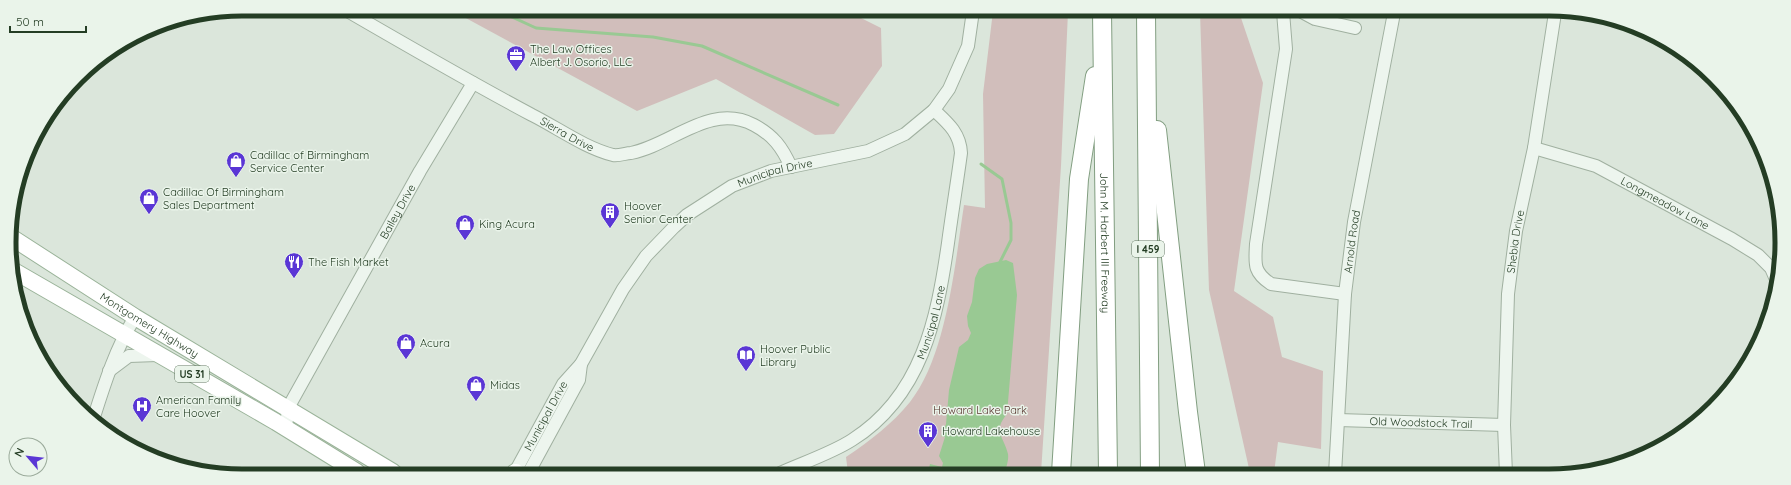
<svg xmlns="http://www.w3.org/2000/svg" width="1791" height="485" font-family="Quicksand,sans-serif">
<rect width="100%" height="100%" fill="#dbe6db"/>
<path fill="#d1bebb" d="M451,10L847,11L881,28L882,66L834,134L815,135L716,79L637,111Z
M993,11L1068,12L1061,166L1041,473H848L846,457C870,441 892,424 910,402C947,355 955,263 964,205L985,208L983,94Z
M1200,12H1239L1263,83L1234,291L1273,317L1282,357L1323,371L1321,449L1278,442L1274,473H1250L1209,290Z"/>
<path fill="#99c993" d="M1006,260L1013,263L1017,295L1007,414C992,432 1004,436 1008,454C1009,460 1006,467 1005,473H928L930,464L942,467L943,463L939,456L945,437L941,436L946,424L949,390L959,347L968,340L971,333L968,326L967,316L972,302L975,278L979,269L987,264Z"/>
<g fill="none" stroke-linecap="round" stroke-linejoin="round">
<path stroke="#99c993" stroke-width="3" d="M497,10L536,28L653,37L702,46L838,105
M981,164L1002,179L1011,223V240L1000,262"/>
<g stroke="#a0b0a0" stroke-width="14">
<g id="minor">
<path id="s1" d="M344,9C406,45 468,81 532,115C558,128 585,148 613,155C619,156 626,153 631,153C672,145 710,102 754,125C773,135 782,147 791,167"/>
<path d="M1283,12L1286,49L1256,244C1255,264 1253,272 1271,284L1345,294"/>
<path d="M1302,12L1315,19L1355,28"/>
<path id="s2" d="M1534,148L1596,166L1732,239L1758,255L1771,268L1778,284"/>
<path d="M109,371L129,356L157,355"/>
<path d="M94,417C105,382 116,348 135,317"/>
<path id="s3" d="M1338,420L1504,425"/>
<path id="s4" d="M286,428L288,408L420,171L473,83"/>
<path id="s5" d="M515,472L563,384L581,364L623,289L646,256L674,227L687,215L732,186L771,171L868,151L905,134L934,110L949,89L968,46L973,11"/>
<path d="M529,472L579,380L581,364"/>
<path id="s6" d="M780,473C802,463 832,453 852,440C922,396 937,319 948,243C952,213 957,183 961,153C960,133 948,123 934,110"/>
<path id="s7" d="M1335,474L1345,294L1354,222L1394,13"/>
<path id="s8" d="M1506,474L1504,425L1508,294L1516,231L1534,148L1555,13"/>
</g>
</g>
<g stroke="#9ab399" stroke-width="18">
<g id="major">
<path id="s9" d="M11,237L135,317L393,472"/>
<path d="M14,271L276,422L357,472"/>
<path d="M515,472H516"/>
</g>
</g>
<g stroke="#829e81" stroke-width="20">
<g id="highway">
<path id="s10" d="M1102,12L1108,473"/>
<path d="M1146,12L1150,473"/>
<path d="M1157,130L1188,412L1196,473"/>
<path d="M1061,473L1079,179L1095,76"/>
</g>
</g>
<use href="#minor" stroke="#edf5ee" stroke-width="12"/>
<use href="#major" stroke="#fff" stroke-width="16"/>
<use href="#highway" stroke="#fff" stroke-width="18"/>
</g>
<defs>
<g id="office-pin" transform="scale(1)"><path d="M0 17L-7.5 6A9.5 9.5 0 1 1 7.5 6Z" fill="#5a36d5" stroke="#eaf4ea"/><path d="M-6-3h4V-5.5h4V-3h4V5H-6ZM-1-4.5V-3h2v-1.5ZM-6 0V1H6V0Z" fill="#fff"/></g>
<g id="shop-pin" transform="scale(1)"><path d="M0 17L-7.5 6A9.5 9.5 0 1 1 7.5 6Z" fill="#5a36d5" stroke="#eaf4ea"/><path d="M-5-2.5h2.3a2.7 3.5 0 0 1 5.4 0H5L5.5 6h-11ZM-1.5-2.5h3a1.5 2.3 0 0 0-3 0Z" fill="#fff"/></g>
<g id="building-pin" transform="scale(1)"><path d="M0 17L-7.5 6A9.5 9.5 0 1 1 7.5 6Z" fill="#5a36d5" stroke="#eaf4ea"/><path d="M-4-6H4V6H1V3H-1V6H-4ZM-2.5-4.3h1.7v1.8h-1.7ZM.8-4.3h1.7v1.8H.8ZM-2.5-1h1.7V.8h-1.7ZM.8-1h1.7V.8H.8Z" fill="#fff"/></g>
<g id="restaurant-pin" transform="scale(1)"><path d="M0 17L-7.5 6A9.5 9.5 0 1 1 7.5 6Z" fill="#5a36d5" stroke="#eaf4ea"/><path d="M-5-6h1v4h1v-4h1v4h1v-4h1v5L-1.5 .5V6h-2V.5L-5-1ZM5-6V6H3V1.5H1.5Q1.5-4 5-6Z" fill="#fff"/></g>
<g id="library-pin" transform="scale(1)"><path d="M0 17L-7.5 6A9.5 9.5 0 1 1 7.5 6Z" fill="#5a36d5" stroke="#eaf4ea"/><path d="M-6-4Q-3-5.5-.7-3.5V5Q-3 3-6 4ZM6-4Q3-5.5 .7-3.5V5Q3 3 6 4Z" fill="#fff"/></g>
<g id="hospital-pin" transform="scale(1)"><path d="M0 17L-7.5 6A9.5 9.5 0 1 1 7.5 6Z" fill="#5a36d5" stroke="#eaf4ea"/><path d="M-5-5h3v3.5h4V-5h3V5h-3V1.5h-4V5h-3Z" fill="#fff"/></g>
</defs>
<g fill-rule="evenodd">
<use href="#office-pin" x="516" y="55"/>
<use href="#shop-pin" x="236" y="161"/>
<use href="#shop-pin" x="149" y="198"/>
<use href="#building-pin" x="610" y="212"/>
<use href="#shop-pin" x="465" y="224"/>
<use href="#restaurant-pin" x="294" y="262"/>
<use href="#shop-pin" x="406" y="343"/>
<use href="#library-pin" x="746" y="355"/>
<use href="#shop-pin" x="476" y="385"/>
<use href="#hospital-pin" x="142" y="406"/>
<use href="#building-pin" x="928" y="431"/>
</g>
<g text-anchor="middle" stroke-width="3" stroke-linejoin="round" paint-order="stroke">
<g fill="#eaf4ea" stroke="#5f745f" stroke-width="1">
<rect x="1132" y="241" width="32" height="16" rx="3"/>
<rect x="175" y="366" width="34" height="16" rx="3"/>
</g>
<g font-size="10" font-weight="bold" fill="#243d24">
<text x="1148" y="253">I 459</text>
<text x="192" y="378">US 31</text>
</g>
<g font-size="11" fill="#243d24" stroke="#eaf4ea" text-anchor="start">
<text x="530" y="53">The Law Offices<tspan x="530" dy="13">Albert J. Osorio, LLC</tspan></text>
<text x="250" y="159">Cadillac of Birmingham<tspan x="250" dy="13">Service Center</tspan></text>
<text x="163" y="196">Cadillac Of Birmingham<tspan x="163" dy="13">Sales Department</tspan></text>
<text x="624" y="210">Hoover<tspan x="624" dy="13">Senior Center</tspan></text>
<text x="479" y="228">King Acura</text>
<text x="308" y="266">The Fish Market</text>
<text x="420" y="347">Acura</text>
<text x="760" y="353">Hoover Public<tspan x="760" dy="13">Library</tspan></text>
<text x="490" y="389">Midas</text>
<text x="156" y="404">American Family<tspan x="156" dy="13">Care Hoover</tspan></text>
<text x="942" y="435">Howard Lakehouse</text>
</g>
<g font-size="11" fill="#243d24" stroke="#eaf4ea">
<text dy="4" stroke="none"><textPath href="#s1" startOffset="256">Sierra Drive</textPath></text>
<text dy="4" stroke="none"><textPath href="#s5" startOffset="410">Municipal Drive</textPath></text>
<text dy="4" stroke="none"><textPath href="#s2" startOffset="143">Longmeadow Lane</textPath></text>
<text dy="4" stroke="none"><textPath href="#s4" startOffset="245">Bailey Drive</textPath></text>
<text dy="4" stroke="none"><textPath href="#s7" startOffset="233">Arnold Road</textPath></text>
<text dy="4" stroke="none"><textPath href="#s8" startOffset="233">Shebia Drive</textPath></text>
<text dy="4" stroke="none"><textPath href="#s10" startOffset="231">John M. Harbert III Freeway</textPath></text>
<text dy="4" stroke="none"><textPath href="#s6" startOffset="225">Municipal Lane</textPath></text>
<text dy="4" stroke="none"><textPath href="#s9" startOffset="164">Montgomery Highway</textPath></text>
<text dy="4" stroke="none"><textPath href="#s5" startOffset="64">Municipal Drive</textPath></text>
<text dy="4" stroke="none"><textPath href="#s3" startOffset="83">Old Woodstock Trail</textPath></text>
</g>
<g font-size="11" fill="#593831" stroke="#eaf4ea">
<text x="980" y="414">Howard Lake Park</text>
</g>
</g>
<path d="M0 0H1791V485H0ZM242 16H1549A226 226 0 0 1 1775 242V243A226 226 0 0 1 1549 469H242A226 226 0 0 1 16 243V242A226 226 0 0 1 242 16Z" fill="#eaf4ea" fill-rule="evenodd"/>
<path fill="none" stroke="#243d24" stroke-width="5" d="M242 16H1549A226 226 0 0 1 1775 242V243A226 226 0 0 1 1549 469H242A226 226 0 0 1 16 243V242A226 226 0 0 1 242 16Z"/>
<g transform="translate(28 457) rotate(298)"><circle r="19" fill="#eaf4ea" stroke="#9bab9b"/>
<path d="M0-3L7 15L0 10L-7 15Z" fill="#5a36d5"/>
<text y="-6" font-size="11" font-weight="bold" text-anchor="middle" fill="#243d24">N</text>
</g>
<path d="M10 26v6h76v-6" fill="none" stroke="#243d24" stroke-width="2"/>
<text x="16" y="26" font-size="12" fill="#243d24" stroke="#eaf4ea" stroke-width="3" paint-order="stroke">50 m</text>
</svg>
